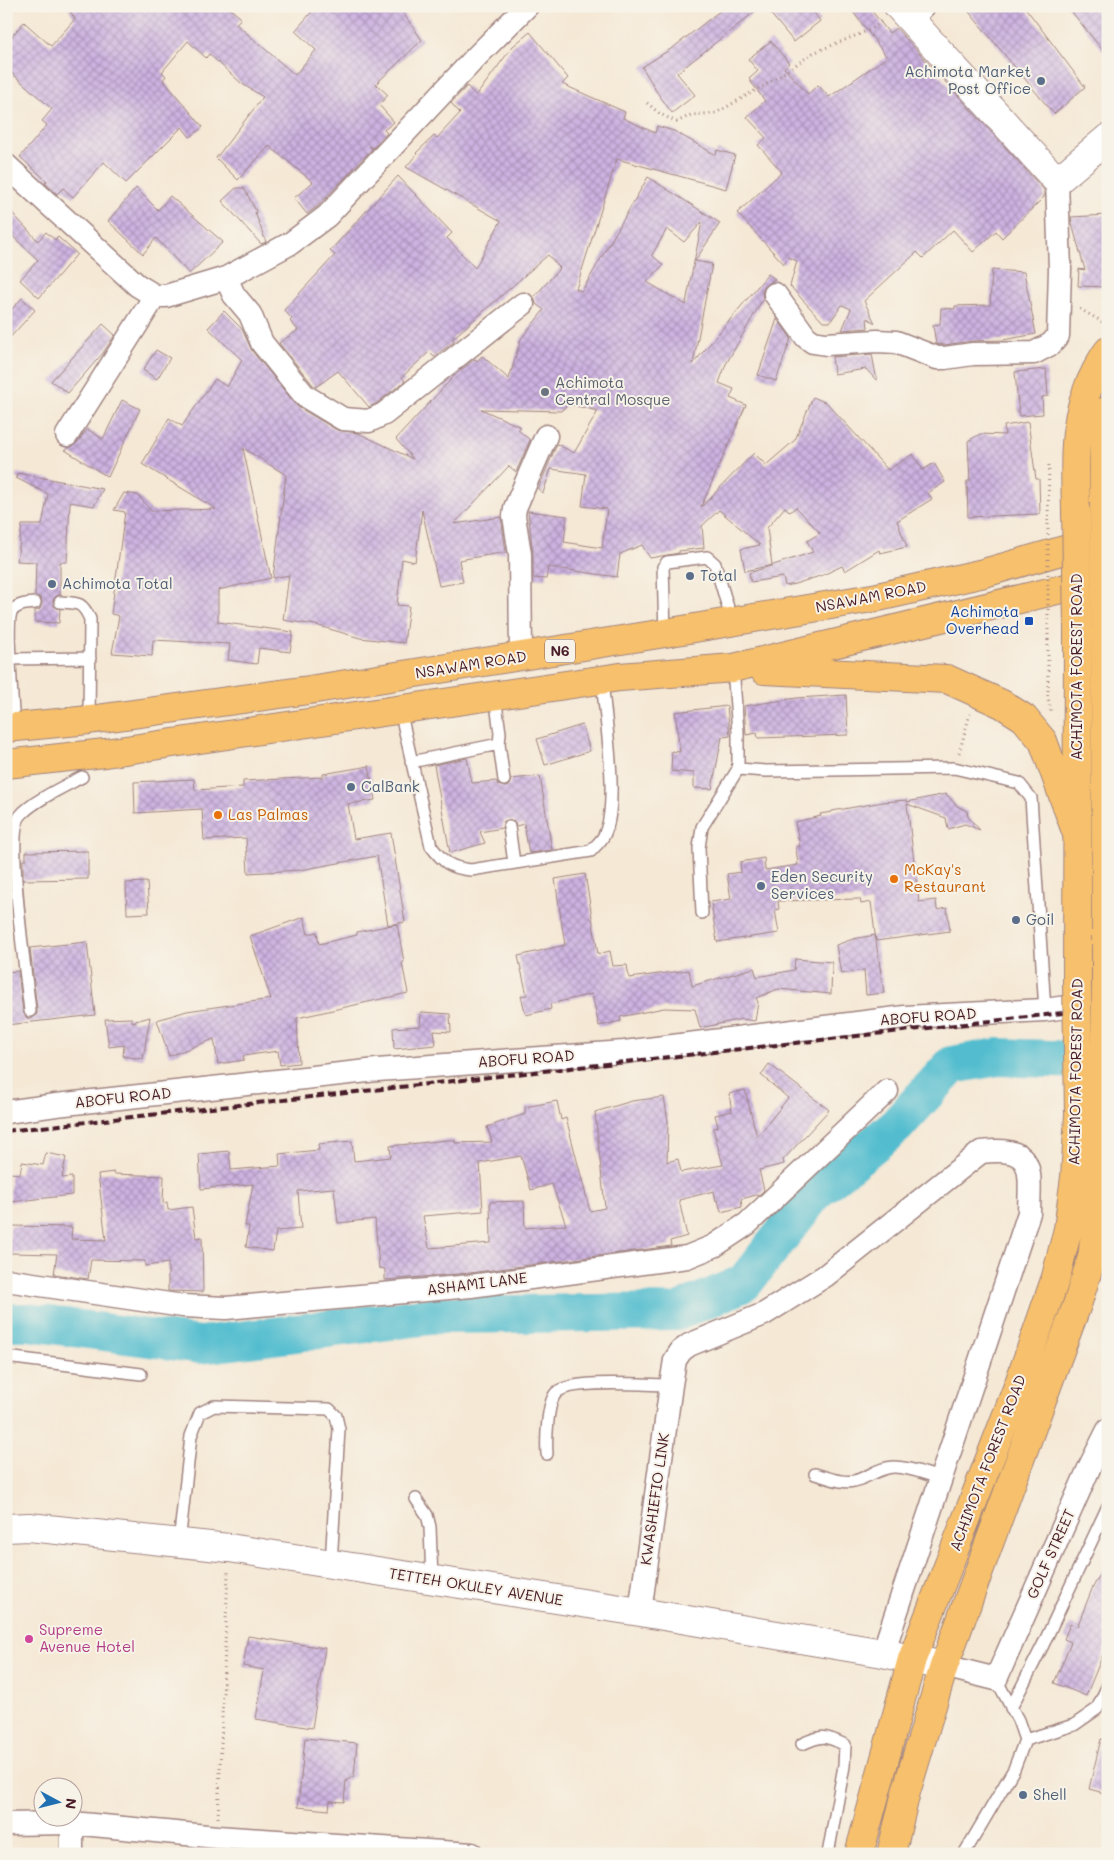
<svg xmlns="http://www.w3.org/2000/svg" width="1114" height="1860" font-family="Mali,sans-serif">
<defs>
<pattern id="building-cross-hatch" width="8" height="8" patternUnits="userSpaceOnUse" patternTransform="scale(1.25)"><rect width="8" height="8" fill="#cdb3e1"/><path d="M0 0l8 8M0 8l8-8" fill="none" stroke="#a891b7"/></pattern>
</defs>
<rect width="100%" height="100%" fill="#f7f3e8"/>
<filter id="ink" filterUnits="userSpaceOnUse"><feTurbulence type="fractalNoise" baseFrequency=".02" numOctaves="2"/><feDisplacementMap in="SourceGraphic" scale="10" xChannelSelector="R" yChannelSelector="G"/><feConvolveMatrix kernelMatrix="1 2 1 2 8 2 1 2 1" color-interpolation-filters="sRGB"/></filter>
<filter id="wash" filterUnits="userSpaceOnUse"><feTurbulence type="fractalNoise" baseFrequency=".0096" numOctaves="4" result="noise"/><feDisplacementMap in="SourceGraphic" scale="20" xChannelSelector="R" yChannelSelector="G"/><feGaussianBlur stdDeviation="1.12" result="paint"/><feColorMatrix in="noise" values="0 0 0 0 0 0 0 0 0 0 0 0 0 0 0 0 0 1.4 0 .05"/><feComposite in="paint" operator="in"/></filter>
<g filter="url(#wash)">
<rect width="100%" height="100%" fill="#f5e8d5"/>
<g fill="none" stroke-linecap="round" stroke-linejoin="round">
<path stroke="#52bdcf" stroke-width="38" d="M6,1322H28L201,1345L438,1315L677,1312L744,1283L818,1189L896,1126L952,1065L998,1057L1108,1061"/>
</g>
<g id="blocks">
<path fill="url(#building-cross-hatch)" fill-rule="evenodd" d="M67,6H227L241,18L236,24L295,75L316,50L295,31L317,6H398L422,40L376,84L388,95L379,105L394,122L384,130L387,133L373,148L369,146L372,149L318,206L307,214L294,198L313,182L269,146L238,180L216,158L263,97L241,83L209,54L206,58L188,41L162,72L166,76L163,80L203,127L190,137L182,127L126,183L104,162L73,197L63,188L57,194L45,183L47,181L20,157L47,125L42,121L52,109L6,68V43L24,22L51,46L75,19Z
M726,6H762L677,73L695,95L672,113L654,88H655L642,67L674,47Z
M764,6H809L820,21L794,42Z
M867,6H868L889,33L896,28L1044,190V197L1002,238L996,231L973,252L953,230L923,258L917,252L864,301L875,323L867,318L868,328L842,330L851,309L842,305L830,322H823L790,286L797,261L788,257L784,264L737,213L782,172L758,145L766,138L747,117L765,101L749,79L758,71L748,59L771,41L789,63L784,68L808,94L818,85L829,97L887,57L853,12Z
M964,6H1024L1085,87L1054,114Z
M1067,6H1108V57Z
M530,32L568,78L562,84L625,112L623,118L655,133L657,126L674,131L716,155L717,150L735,155L726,189L617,159L576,289L582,291L648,177L720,223L695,261L712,264L693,364L768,274L775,279L763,288L762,295L763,299L726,364L719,383L734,389L730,398L746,405L701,507L754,453L766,465L795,440L813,397L827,403L888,470L913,454L923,470L934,463L945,482L928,493L932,499L897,521L907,547L880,553L879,550L845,571L842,566L823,575L795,584L785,586L783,577L751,582L749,573L813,552L807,541L820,533L796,507L790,512L785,507L767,528L772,565L745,571L741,549L760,545L719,510L702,526L704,548L679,551V553L650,558L642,545L620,554L617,577L548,567L546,579L533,578V554L528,511L567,516L564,542L602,548L607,509L582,506L586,474L551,469L543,493L538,489L557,444L574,453L598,411L568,404L561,411L481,409L521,427L518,430L530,440L516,472L509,466L454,524L501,517L506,552L459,560L463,582L439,586L422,510L415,562L402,559L397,605L409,606L404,643L360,638L316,625L283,620L289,575L273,578L286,475L243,448L271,578L218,590V622L293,632L290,652L259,648L257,664L228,660L230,644L153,640L152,656L112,653L119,616L111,614L125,512L114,510L124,493L138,495L151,511L216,509L142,464L169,418L182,426L215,379L227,387L242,360L208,328L224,311L242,329L252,351L298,407L337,430L358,433L413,459L396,439L455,375L475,359L477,361L482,356L509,379L521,339L544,310L536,304L534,297L560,268L548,255L452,339L455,341L434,357L429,352L402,377L405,381L377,403L369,407L338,371L316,387L314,386L279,343L298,330L290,321L292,319L284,310L335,255L330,251L398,176L452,233L447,238L475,268L501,221L406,167L417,154L416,153L434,136L437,138L460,113L451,103L467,86L476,96L513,46ZM702,222L686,303V305L647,282L663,265L652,255L667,229L684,242Z
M136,188L158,210L170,196L223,242L189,274L156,238L143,254L108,221Z
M236,188H244L256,211L255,212L266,242L261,244L222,201Z
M6,206L38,241L46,232L55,240L58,237L77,254L39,298L20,280L38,260L6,230Z
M1108,215V287L1078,286L1079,269L1085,270L1072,224L1071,217Z
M992,270L1024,272L1036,334L1003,340L973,341L944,345L936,344L933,325L940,324L941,308L955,309V306L990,305Z
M22,298L35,310L6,342V316Z
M777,319L791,338L776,381L758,375Z
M103,324L115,335L103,353L68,393L51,381Z
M156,350L170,358L157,379L143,370Z
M872,354L877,381L866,369L834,374L832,357Z
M1046,369L1048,396L1042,397L1043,414L1019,416L1015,372Z
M122,400L140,409L108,477L65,450L73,446L78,442L87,429L103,439Z
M1028,422L1036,479H1039L1040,514L968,517L967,481H970L968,441L980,434L1005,435L1004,426Z
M17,473L103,489L94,506L70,502L67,562H60V595L56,596L53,601L54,606L60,609L59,623L35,622V611L40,609L42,603L41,598L35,596L36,562L17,561L22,525H42L48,494L16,478Z
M846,695L848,735L758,738L757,733L746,735L744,706L797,698Z
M727,706L730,736L722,737L712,789L694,788V773L671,771L672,751L680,752L675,712Z
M582,725L590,751L545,765L537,739Z
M467,758L472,783L496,781L498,785L505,787L509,786L511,779L540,776L552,850L529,853L524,824L516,826L515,822L508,820L504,821L502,828L480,832L485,843L450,853L434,765Z
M369,766L375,800L348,804L354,839L391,833L405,922L388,925L377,856L300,870L248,873L246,838L204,840L202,809L135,813L134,782L194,779L195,790L243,787V781L323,777V774Z
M946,794L957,806L967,811L968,817L980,830L965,824L948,829L946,818L907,804L919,902L936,900L937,910L947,908L950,931L876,941L871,902L861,904L860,899L778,901L779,909L775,910L779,933L717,942L711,902L731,899L727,874L741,872L740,862L764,858L765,870L798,865L796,847L800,846L795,822L821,816L820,814L832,812V811L883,802L907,800V802Z
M88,851V879L23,880V860H26V852Z
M585,874L598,954L610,951L613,966L627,965L629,978L689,970L692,986L754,968L757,977L794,970L795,959L832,962L831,994L778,989L756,998L758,1002L755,1021L742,1019L700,1028L695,1009L664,1008L620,1017L621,1021L599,1026L592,994L550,1004L551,1009L526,1015L521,996L527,995L518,956L565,945L555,879Z
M147,882L149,913L127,914L126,883Z
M304,917L308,934L317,932L319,944L357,935V932L397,924L404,962L402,963L408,993L297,1018L299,1063L280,1065L278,1051L243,1056L244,1060L218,1064L214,1039L169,1056L157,1020L187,1011L271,999L250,936Z
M875,935L884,993L866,995L864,970L841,974L836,945L853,939Z
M87,942L95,1015L6,1025V972L18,971L23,1012L27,1018H31L37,1014V1010L30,948Z
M421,1012L450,1014L451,1032L434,1031L436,1045L394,1049L393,1028L420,1026Z
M150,1017L143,1059L123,1056L124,1045L109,1047L105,1019L132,1018V1022Z
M769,1064L829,1110L783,1160L784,1164L759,1170L764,1190L760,1194L741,1199L742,1207L721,1212L718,1200L716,1201L714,1191L679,1200L687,1236L670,1241L671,1246L470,1273L385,1280V1269L379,1268L375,1219L338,1223L334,1188L298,1191L301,1229L276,1231L273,1251L246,1247L249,1226H245L253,1184L201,1189L199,1154L229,1151L231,1170L280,1166L279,1154L319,1150L318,1144L352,1141L354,1161L391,1157L390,1146L447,1140H455V1143L492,1142L487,1127L525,1114V1107L557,1101L561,1120L566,1118L590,1211L605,1208L595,1112L632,1101L664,1097L668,1121L667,1162L678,1159L681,1172L723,1165L713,1128L718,1127L715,1115L732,1111L729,1094L745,1090L757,1137L788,1098L761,1075ZM521,1156L531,1190L552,1184L566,1225L525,1228L524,1201L490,1202L491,1243L429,1248L423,1216L483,1211L480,1163Z
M46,1153L66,1157L62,1178L72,1177V1195L10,1202V1173L20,1174L22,1162L43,1165Z
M114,1172V1174L164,1176L163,1203L167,1202L168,1210L192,1207L196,1238L202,1237L203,1292L168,1291V1263L145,1266V1261L91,1260L88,1279L54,1274L57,1254L9,1253L10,1226L72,1227L71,1239L106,1240L98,1174Z
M1108,1560V1642L1086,1696L1054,1683L1071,1642L1064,1639L1070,1624L1077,1627L1092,1589Z
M248,1636L325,1648L312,1728L256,1719L264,1670L243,1666Z
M305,1738L357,1743L354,1776L346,1781L344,1802L330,1801L329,1810L298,1807Z
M1101,1739L1108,1740V1794L1089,1789Z"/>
</g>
</g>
<g filter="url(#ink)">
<use href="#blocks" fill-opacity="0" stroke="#a08480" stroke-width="1"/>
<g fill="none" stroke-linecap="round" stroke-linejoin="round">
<g stroke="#a08480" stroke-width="14">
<path id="service" d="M60,602C79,603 82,602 90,619L89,720
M665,633L663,567L667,562L707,557L715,564L732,621
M6,659L90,658
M733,668L738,732V769L766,771L954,768L1019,783L1031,798L1045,1010
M400,710L431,846C443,862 450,868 471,870L591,851C595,846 603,840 605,833C619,802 605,717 602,680
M14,727C13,709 6,625 11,613C16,604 26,604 35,603
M499,744L504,780
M411,762L499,744L500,733L495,696
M509,827L514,863
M702,913L699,848L702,827L738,769
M30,1011C27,980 5,835 20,816C31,802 65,786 82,777
M6,1357L141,1374
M547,1454C546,1441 547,1403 556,1393C570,1378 648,1385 671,1385
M815,1474C827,1477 842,1484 854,1481C868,1478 879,1467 894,1467C910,1467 925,1474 940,1478
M416,1499L427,1515L430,1527L432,1580
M179,1543L191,1436L200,1413L214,1406L329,1409L336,1416L339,1429L331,1564
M1011,1708L1043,1645L1108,1506
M1025,1740L1074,1725L1097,1709L1108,1685
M802,1744C822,1735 825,1735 845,1745L844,1766L828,1854
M964,1854L1014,1769L1025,1740L1018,1720L996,1679"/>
</g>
<g stroke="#a08480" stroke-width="25">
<path id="minor" d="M911,19L924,6
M6,165L137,285L155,296H166L226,278L291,243L327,216L478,55L527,6
M226,278L234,295L250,314L262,343L305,396L343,419L369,421L384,414L523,304
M775,294L806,337L813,342L826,344L877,341L896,342L937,358H945L973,354L1034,353L1051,344L1058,336L1060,269L1057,181
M67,435L155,296
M521,657L520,554L514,516L515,508L546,436
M6,1112L56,1105L377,1070L624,1052L905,1017L1045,1010L1094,1003
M6,1280L183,1306L226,1308L471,1286L687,1257L714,1246L747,1224L887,1091
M640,1612L671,1385L675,1360L681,1351L689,1345L764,1314L825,1276L981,1152C1036,1146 1030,1168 1029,1213L883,1653
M944,1666L996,1679L1090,1466L1108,1430
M72,1823V1854
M6,1824L72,1823L217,1837L472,1854"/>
</g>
<g stroke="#a08480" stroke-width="30">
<path id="tertiary" d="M898,6L1057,181L1108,138
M6,1528L29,1527L229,1548L640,1612L883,1653L944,1666"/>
</g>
<g stroke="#a08480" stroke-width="30">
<path id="primary" d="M1104,502V426L1108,410
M1076,511C1075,461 1071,417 1096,371C1100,364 1103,357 1108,351
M1077,981L1078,628
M1106,981V625
M859,1854L912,1659L1018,1386L1056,1277L1068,1229L1075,1177L1079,1115
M891,1854L906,1792L944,1666L1078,1302L1092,1257L1102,1179L1106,1117"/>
</g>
<g stroke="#a08480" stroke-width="30">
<path id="trunk" d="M764,670L947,679L1002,704L1024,718L1043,741L1077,834
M6,728L89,720L309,690L665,633L878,597L984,573L1099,540
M6,764L105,753L620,677L733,668L1099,580
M1106,944L1108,937"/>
</g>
<path stroke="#a08480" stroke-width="3" stroke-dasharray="1 4" stroke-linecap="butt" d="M647,103L660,114L677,122L691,115L716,113L772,81L813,53L872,29L881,22
M1080,309L1101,321L1105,326L1104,329
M1048,521L1049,461
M1048,640V698L1051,711
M959,753L970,714
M218,1818L228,1572"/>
<use href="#service" stroke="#fff" stroke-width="11"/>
<use href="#minor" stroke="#fff" stroke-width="22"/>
<use href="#tertiary" stroke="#fff" stroke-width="28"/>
<use href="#primary" stroke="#f7c06c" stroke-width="28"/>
<use href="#trunk" stroke="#f7c06c" stroke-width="28"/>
<path stroke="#4a1f2b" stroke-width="4" stroke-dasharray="8 4" stroke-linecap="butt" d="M6,1131L1108,1008"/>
<g stroke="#a08480" stroke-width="30" stroke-linecap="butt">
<path id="primary-bridge" d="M1104,502L1106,625
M1076,511L1078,628
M1077,981L1079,1115
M1106,1117V981"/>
</g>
<path stroke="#a08480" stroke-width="3" stroke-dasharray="1 4" stroke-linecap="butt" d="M1048,640V521"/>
<use href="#primary-bridge" stroke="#f7c06c" stroke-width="28"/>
</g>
</g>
<g fill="#5c6f8a" stroke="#f7f3e8" stroke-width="2">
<circle cx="1041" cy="81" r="5"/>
<circle cx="690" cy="576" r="5"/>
<circle cx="52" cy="584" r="5"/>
<circle cx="351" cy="787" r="5"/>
<circle cx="761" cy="886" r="5"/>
<circle cx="1016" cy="920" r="5"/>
<circle cx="1023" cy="1795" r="5"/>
</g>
<circle fill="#6b7280" stroke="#f7f3e8" stroke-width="2" cx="545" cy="392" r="5"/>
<rect fill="#1a4fb4" stroke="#f7f3e8" stroke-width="2" x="1024" y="616" width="10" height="10" rx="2.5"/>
<g fill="#e8710a" stroke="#f7f3e8" stroke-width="2">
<circle cx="218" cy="815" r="5"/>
<circle cx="894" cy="879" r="5"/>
</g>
<circle fill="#d1479c" stroke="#f7f3e8" stroke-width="2" cx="29" cy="1639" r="5"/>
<g text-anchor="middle" stroke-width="4" stroke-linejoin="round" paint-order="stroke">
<rect fill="#f7f3e8" stroke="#7e5f64" stroke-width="1" x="545" y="639.5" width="30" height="23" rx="4"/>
<g font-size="14" font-weight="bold" fill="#4a1f2b">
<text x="560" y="656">N6</text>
</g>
<g font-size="15" fill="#4e5e75" stroke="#f7f3e8" text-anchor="start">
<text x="1031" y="77" text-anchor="end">Achimota Market<tspan x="1031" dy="17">Post Office</tspan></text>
<text x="700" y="581">Total</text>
<text x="62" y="589">Achimota Total</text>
<text x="361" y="792">CalBank</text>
<text x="771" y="882">Eden Security<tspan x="771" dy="17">Services</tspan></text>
<text x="1026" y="925">Goil</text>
<text x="1033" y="1800">Shell</text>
</g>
<g font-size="15" fill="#5b616d" stroke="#f7f3e8" text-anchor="start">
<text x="555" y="388">Achimota<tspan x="555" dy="17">Central Mosque</tspan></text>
</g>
<g font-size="15" fill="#4a1f2b" stroke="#f7f3e8">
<text transform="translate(871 597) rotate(-11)" y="5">NSAWAM ROAD</text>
<text transform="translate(471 665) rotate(-9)" y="5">NSAWAM ROAD</text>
<text transform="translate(1077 667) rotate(-90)" y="5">ACHIMOTA FOREST ROAD</text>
<text transform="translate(928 1017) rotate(-4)" y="5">ABOFU ROAD</text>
<text transform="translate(526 1059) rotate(-4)" y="5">ABOFU ROAD</text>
<text transform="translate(1076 1072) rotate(-89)" y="5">ACHIMOTA FOREST ROAD</text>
<text transform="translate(123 1098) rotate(-6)" y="5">ABOFU ROAD</text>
<text transform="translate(477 1284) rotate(-7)" y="5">ASHAMI LANE</text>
<text transform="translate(988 1463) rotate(-69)" y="5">ACHIMOTA FOREST ROAD</text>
<text transform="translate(655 1499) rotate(-82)" y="5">KWASHIEFIO LINK</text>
<text transform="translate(1051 1554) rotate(-66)" y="5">GOLF STREET</text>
<text transform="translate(476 1587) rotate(9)" y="5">TETTEH OKULEY AVENUE</text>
</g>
<g font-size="15" fill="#164399" stroke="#f7f3e8" text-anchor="end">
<text x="1019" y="617">Achimota<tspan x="1019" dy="17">Overhead</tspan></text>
</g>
<g font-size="15" fill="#c56008" stroke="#f7f3e8" text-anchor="start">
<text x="228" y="820">Las Palmas</text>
<text x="904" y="875">McKay's<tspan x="904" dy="17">Restaurant</tspan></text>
</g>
<g font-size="15" fill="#b23c85" stroke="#f7f3e8" text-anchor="start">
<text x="39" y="1635">Supreme<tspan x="39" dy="17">Avenue Hotel</tspan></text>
</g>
</g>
<rect width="1114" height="1860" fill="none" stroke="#f7f3e8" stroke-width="25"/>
<g transform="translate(58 1802) rotate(97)"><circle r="24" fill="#f7f3e8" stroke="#b29e9c"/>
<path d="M0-4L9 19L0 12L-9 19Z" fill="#1f6fb2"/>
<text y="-8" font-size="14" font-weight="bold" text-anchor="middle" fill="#4a1f2b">N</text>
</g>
</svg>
